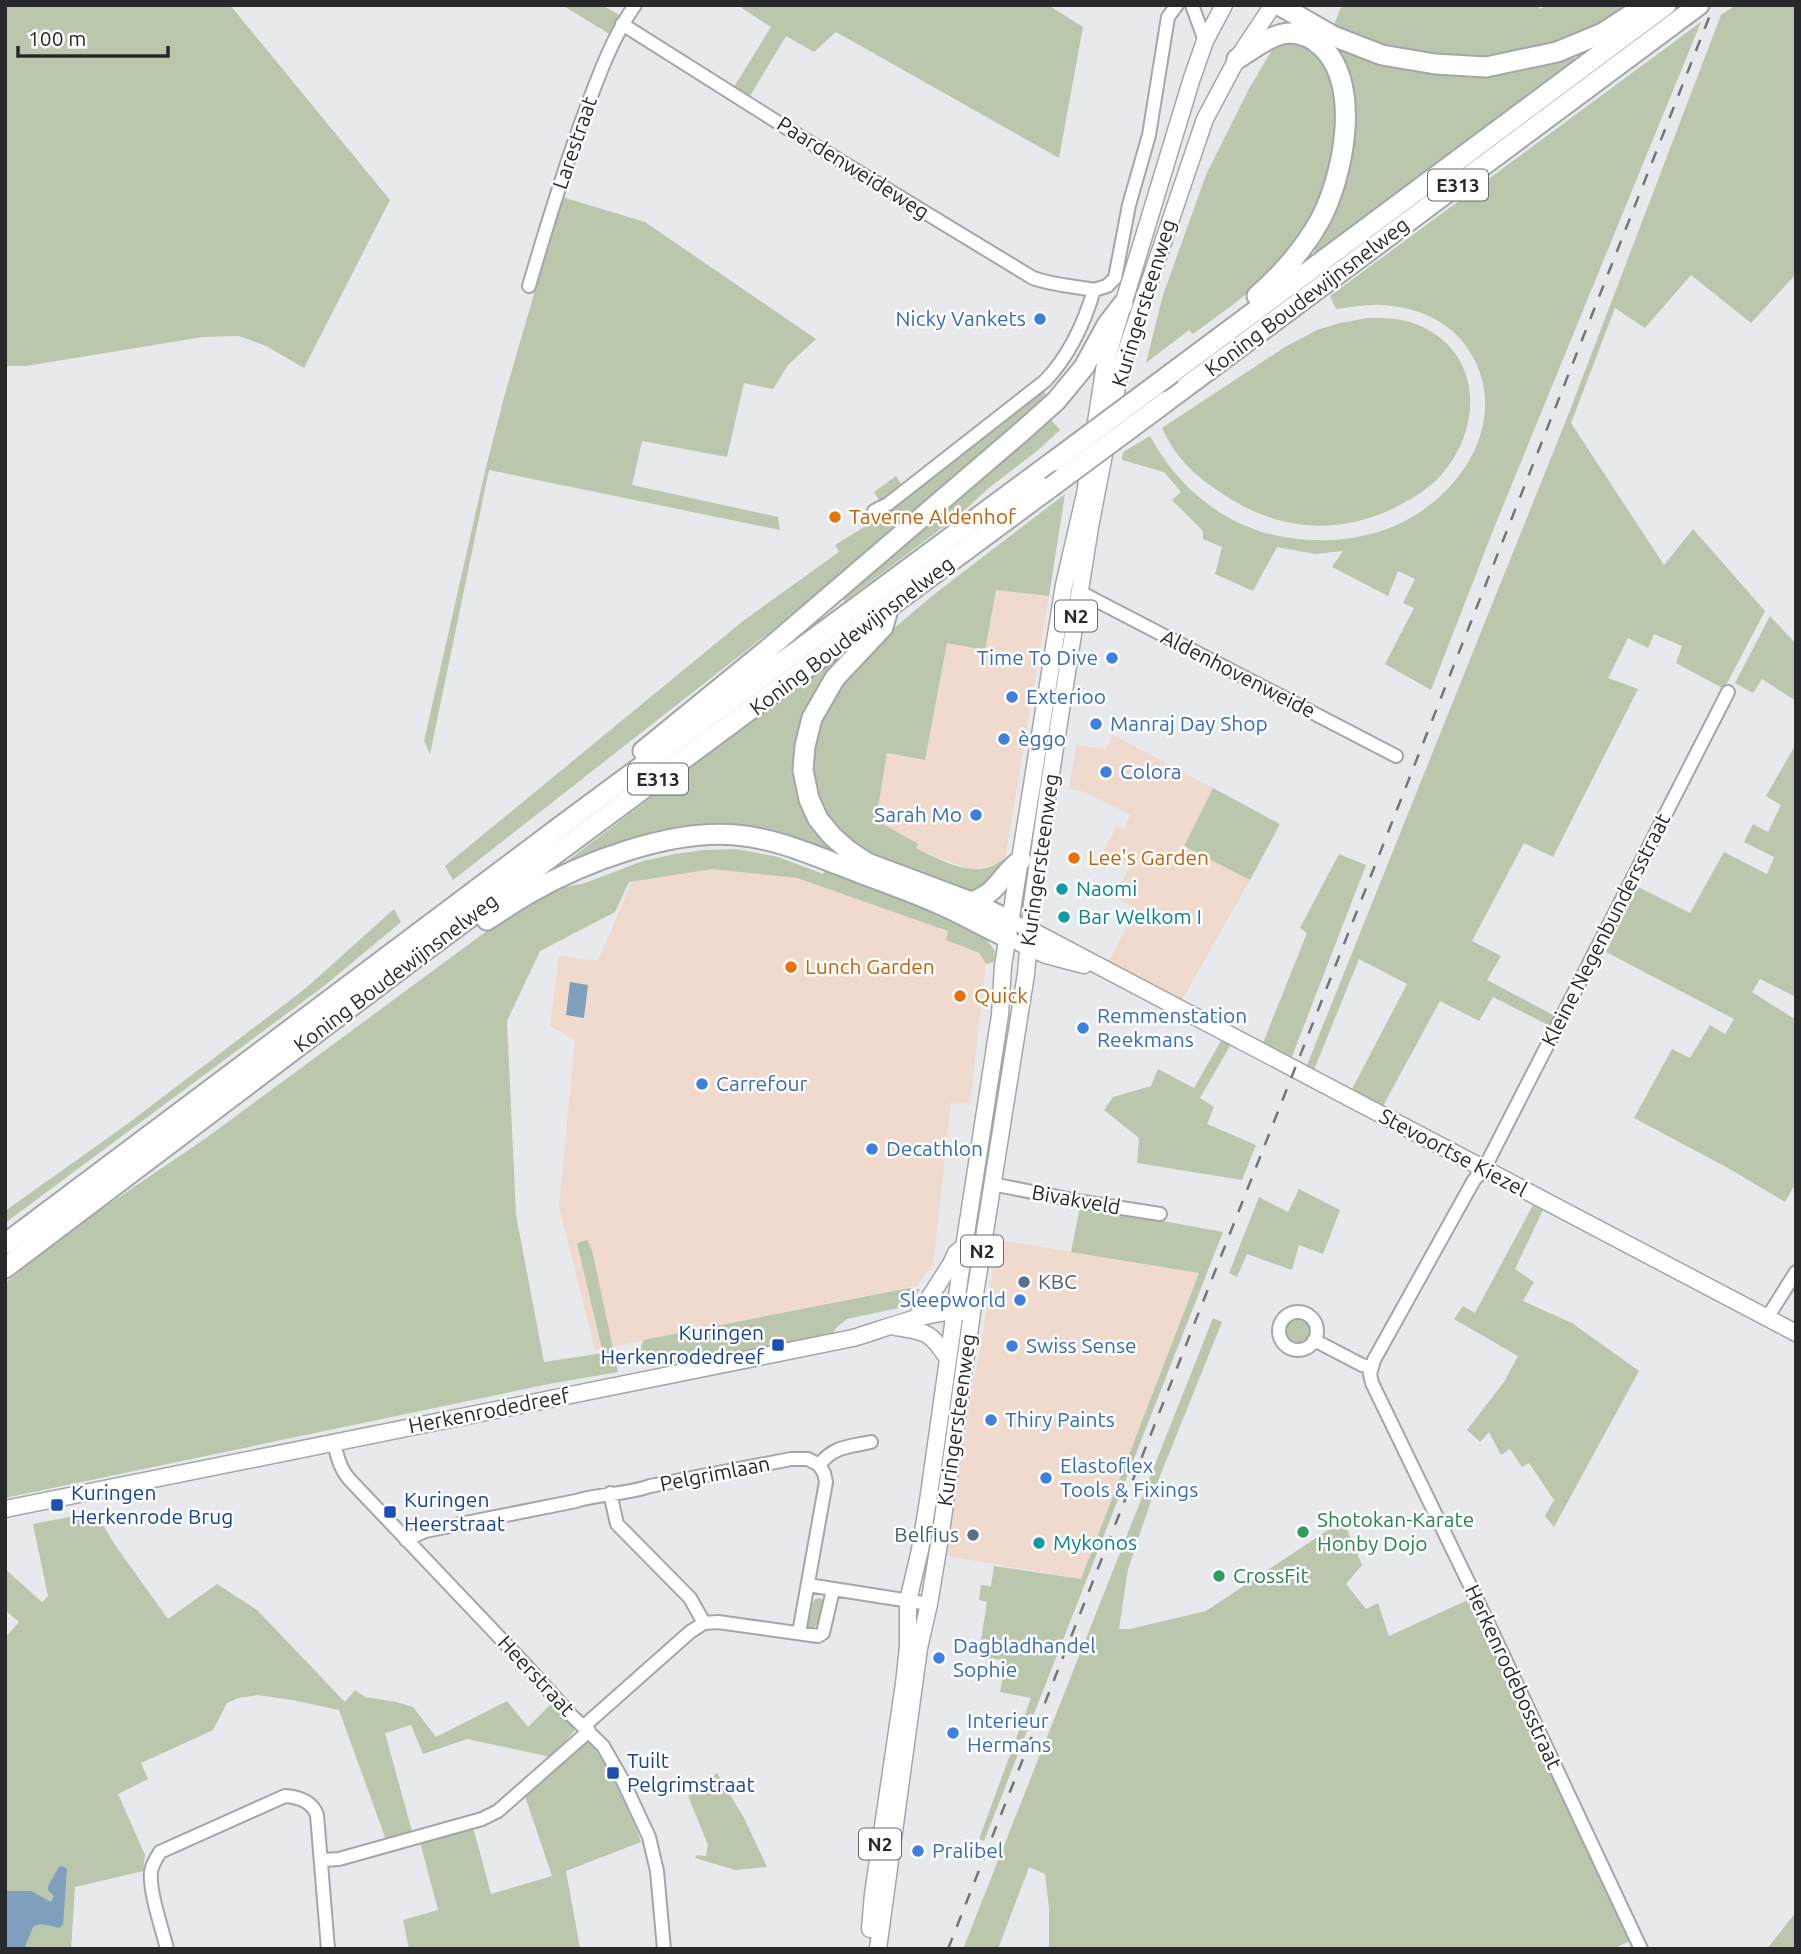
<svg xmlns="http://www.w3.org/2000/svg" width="1801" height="1954" font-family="Ubuntu,sans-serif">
<rect width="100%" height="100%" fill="#e7e9ec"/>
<path fill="#f0dacd" d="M996,589L1049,596L1005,859L988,867L969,869L931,855L915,847L917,844L876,819L887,753L925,760L947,643Z
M1113,735L1213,788L1184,846L1250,880L1182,1000L1109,961L1136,909L1114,897L1129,868L1102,854L1117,826L1124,829L1130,815L1085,792L1069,789L1076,745L1106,749Z
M712,863L798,872L948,931L946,940L979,954L986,964L970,1104L951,1102L933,1265L916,1286L595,1350L559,1207L575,1040L550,1026L559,956L598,961L635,874Z
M998,1240L1199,1272L1081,1579L947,1556L973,1382L977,1366Z"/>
<path fill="#bac7ad" d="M5,5H230L390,200L304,368L266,346L239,336L203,337L26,366H5Z
M562,5H602L621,16L611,35Z
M737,5H1048L1083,27L1059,158L836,32L814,52L786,36L750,96L734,87L771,27Z
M1342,5H1537L1540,9L1548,5H1630C1567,49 1507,64 1431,56C1419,55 1405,55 1394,52C1373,45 1353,35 1333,27Z
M1736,5H1796V274L1751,323L1691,275L1645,328L1615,308L1571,423L1664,565L1693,529L1765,611L1724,689L1676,663L1682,646L1654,634L1648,648L1628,638L1608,678L1638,689L1553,857L1524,843L1472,941L1501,956L1487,980L1557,1017L1552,1027L1493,997L1479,1021L1440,1001L1383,1106L1351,1091L1407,984L1359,959L1314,1070L1307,1065L1567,418L1721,15Z
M1701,22L1496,523L1431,690L1385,664L1414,608L1403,603L1415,579L1398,571L1388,596L1332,567L1343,551L1315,554L1277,547L1253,591L1215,574L1222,547L1203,539V531L1172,500L1181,492L1164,472L1122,460L1123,452L1150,436C1178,488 1226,528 1285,537C1318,543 1352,541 1384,530C1460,504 1519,414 1463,342C1443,318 1414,307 1383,305C1367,304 1352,307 1336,309L1330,296Z
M1278,40C1285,40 1294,38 1299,40C1310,44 1316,53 1322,62C1353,108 1330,190 1302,234C1275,276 1233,305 1193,334L1189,330L1146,363L1163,295L1206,175L1250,87Z
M1326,42L1390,66L1571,52L1575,59L1313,255L1339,189L1351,131Z
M562,197L645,222L816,339L788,365L773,389L744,383L727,457L642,441L632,485L778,517L780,530L489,470L430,754L424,741L486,467L505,394Z
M1368,318C1382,318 1397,318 1410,322C1481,345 1486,423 1442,474C1429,490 1408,501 1390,510C1328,538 1267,527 1214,488C1199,478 1186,466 1175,451C1170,444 1166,436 1162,428L1285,347L1317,330L1340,323Z
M1036,382L1046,394L1030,411L775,628L453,880L445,866L743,621L839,552L835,545L887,513L874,492L896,476L909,496L916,491L910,482Z
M1048,416L1060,430L1037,451L990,487L958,516L845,601L839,594Z
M1065,494L1049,596L996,590L985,650L947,643L925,760L887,753L876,820L918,844L916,848C936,858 966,875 990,867C995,865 1000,861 1005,859L1004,867L976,896L904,872L854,845L826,816L816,796L812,772L817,723L840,681L880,640L932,596Z
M1770,616L1796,644V701L1762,679L1753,693L1735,683Z
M853,645L799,759L836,847L829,852L735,827L701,825L670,831L550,874Z
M1796,744V997L1760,979L1752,992L1796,1020V1186H1794L1785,1202L1728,1168L1634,1118L1672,1049L1690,1058L1710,1025L1725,1034L1734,1019L1606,952L1638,887L1690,913L1724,852L1767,874L1774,857L1744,842L1753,824L1768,832L1781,805L1766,796Z
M1213,788L1280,824L1250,880L1184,846Z
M737,849L778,857L823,874L826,868L940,912L984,936L995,951L994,962L986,964L979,953L946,940L948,931L797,878L712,869L629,882L615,912L540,951L507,1021L516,1215L544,1362L603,1353L577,1243L587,1240L592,1250L618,1372L549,1384L5,1498V1283L75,1227L209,1136L484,933L561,888L585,883L643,861L675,854L704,850Z
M1339,854L1366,865L1291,1059L1262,1045L1307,933L1300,928Z
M394,909L401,922L324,986L5,1223V1211L126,1125L306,988Z
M1222,1039L1231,1044L1200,1098L1214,1107L1207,1124L1256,1145L1242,1180L1137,1163L1139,1138L1104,1110L1113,1097L1151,1086L1158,1069L1194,1088Z
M1299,1189L1340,1210L1323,1254L1299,1245L1292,1270L1247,1254L1237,1277L1229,1273L1259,1197L1288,1212Z
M1533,1205L1543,1210L1515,1269L1534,1282L1523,1301L1572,1323L1639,1371L1554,1527L1545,1516L1554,1500L1529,1463L1522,1467L1510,1449L1501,1455L1489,1432L1480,1442L1467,1430L1504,1382L1518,1356L1454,1319L1463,1306L1475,1313Z
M1080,1206L1223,1232L984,1841L979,1839L1031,1698L1000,1692L1006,1660L978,1658L987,1602L979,1600L981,1585L991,1586L994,1566L1081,1579L1199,1273L1071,1252Z
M909,1288L920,1289L908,1306L847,1319L838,1326L830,1336L651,1367C641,1360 637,1351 644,1340Z
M1283 1331a15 15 0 1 1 30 0a15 15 0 1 1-30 0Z
M1213,1318L1222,1322L1156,1486L1128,1569L1119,1629H1130L1206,1611L1343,1520L1362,1565L1346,1584L1366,1609L1378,1603L1389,1636L1472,1598L1632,1940L1613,1949H1049V1907L1045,1874L1029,1867L998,1949H963Z
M95,1512L115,1545L168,1619L217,1584L257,1610L345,1702L355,1690L365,1697L396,1702L413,1707L436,1737L507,1701L528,1727L552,1703L576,1728C569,1739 559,1746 551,1757L467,1739L423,1754L411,1725L385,1733L412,1831L386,1840L339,1710L292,1700L257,1695L238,1698L227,1703L213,1730L141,1763L148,1779L118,1794L145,1855L143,1871L75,1887L71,1949H5V1638L19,1622L5,1610V1569L42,1602L48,1596L33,1524Z
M820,1598L825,1601C822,1613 822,1625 810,1629L807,1628C804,1617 809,1609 815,1599Z
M588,1742C604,1754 634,1821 641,1842L566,1871L580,1948L409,1949L403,1920L438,1910L420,1842L473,1827L491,1894L552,1876L525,1796L581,1746Z
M717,1773L744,1818L767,1867L735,1870L695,1858L697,1855L706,1856L708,1845L688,1796Z
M1796,1912V1949H1767Z"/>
<path fill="#7fa0bd" d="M570,982L588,985L584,1018L566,1015Z
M62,1866L67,1869L63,1925L59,1928C50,1926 40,1921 33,1927L24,1949H5V1891H31L51,1902L54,1896L48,1890V1886L59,1867Z"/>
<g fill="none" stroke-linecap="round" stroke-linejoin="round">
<g stroke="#a4a6a9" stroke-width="16">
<path id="minor" d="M1192,5L1205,41
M622,24L801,137L1033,278C1052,285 1073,286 1094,290
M529,286C546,228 564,169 585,112C599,75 612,38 635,5
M1094,290L1107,286L1115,278L1129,205L1149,135L1168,17L1177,5
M874,511L888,504L1045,381C1069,356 1084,324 1094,290
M1080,592L1396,756
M992,1184L1083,1202L1160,1214
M1279 1331a19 19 0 1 1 38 0a19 19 0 1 1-38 0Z
M1767,1318L1796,1272
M1314,1340L1362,1365L1371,1368
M334,1442C337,1456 340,1469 350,1480L520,1659L571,1715L603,1746L623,1781L649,1837L657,1871L664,1949
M819,1465C834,1446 848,1447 871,1442
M610,1493L617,1524L690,1598L704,1623
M406,1540L425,1531L576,1501C600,1493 626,1495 650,1486L791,1459H808L819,1465L824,1473L826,1482L799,1633
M808,1585L929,1604
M584,1726L690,1632L704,1623L718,1622L818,1636L823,1633L833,1590
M322,1860L339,1859L482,1819L498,1811L589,1731
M167,1949C162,1928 149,1892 151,1872C152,1864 156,1859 160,1852L285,1796C299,1797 312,1801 317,1815L328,1949
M1641,1949L1478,1602L1372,1383L1370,1374L1374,1360L1474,1180L1484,1169L1728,692"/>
</g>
<g stroke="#a4a6a9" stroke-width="19">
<path id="major" d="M1023,926L1796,1333
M1020,943L1046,955L1084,965
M915,1320L951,1264L956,1253L961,1249
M896,1327C927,1332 931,1332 948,1359
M5,1509L853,1338C881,1330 936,1308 963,1312
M870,1929L873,1894L904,1684L908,1647V1601L920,1550L928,1501L964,1247L1000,1015L1003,966L1064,585L1085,494L1105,364L1192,78L1205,41L1224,5
M878,1949L919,1648L929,1604L941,1532L972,1313L1026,974L1032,904L1048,792L1090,527L1121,366L1205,119L1237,59L1273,5"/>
</g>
<g stroke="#a4a6a9" stroke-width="23">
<path id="highway" d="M1279,5L1333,36L1382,55L1435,64L1486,67L1557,52L1603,33L1646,5
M1237,59C1252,50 1271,34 1289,33C1303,33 1314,39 1323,48C1362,86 1343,179 1319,222C1303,250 1281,275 1257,296
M1172,373L1666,5
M1167,401L1699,5
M887,613L883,627L835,678L812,718L805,746L803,770L809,799L818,819L832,836L849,851L867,863L971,902L1011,921
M643,751L768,649L1019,434L1056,401L1084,367L1107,325L1123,304
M971,902C999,893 1000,875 1021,860
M487,920C501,911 514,902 528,894C583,862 671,829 736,835C773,838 808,853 842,866C874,879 906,889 937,903C961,913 984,927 1008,938
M5,1244L565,823L1054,461
M5,1268L427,949L1051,487"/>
</g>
<use href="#minor" stroke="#fff" stroke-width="12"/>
<use href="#major" stroke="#fff" stroke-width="16"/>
<use href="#highway" stroke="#fff" stroke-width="19"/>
<path stroke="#737476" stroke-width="2.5" stroke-dasharray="12 12" stroke-linecap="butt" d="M948,1949L1714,5"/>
<g stroke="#a4a6a9" stroke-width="23" stroke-linecap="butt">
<path id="highway-bridge" d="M1054,461L1172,373
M1051,487L1167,401"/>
</g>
<use href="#highway-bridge" stroke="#fff" stroke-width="19"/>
</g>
<g fill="#3f7fe0" stroke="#fff" stroke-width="2.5">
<circle cx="1040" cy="319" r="7"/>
<circle cx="1112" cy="658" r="7"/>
<circle cx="1012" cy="697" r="7"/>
<circle cx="1096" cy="724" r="7"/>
<circle cx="1004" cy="739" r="7"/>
<circle cx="1106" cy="772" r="7"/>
<circle cx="976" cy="815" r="7"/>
<circle cx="1083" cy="1028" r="7"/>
<circle cx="702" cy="1084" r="7"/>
<circle cx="872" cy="1149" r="7"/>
<circle cx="1020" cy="1300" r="7"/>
<circle cx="1012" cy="1346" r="7"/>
<circle cx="991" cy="1420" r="7"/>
<circle cx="1046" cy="1478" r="7"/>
<circle cx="939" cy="1658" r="7"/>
<circle cx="953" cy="1733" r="7"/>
<circle cx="918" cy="1851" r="7"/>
</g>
<g fill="#e8710a" stroke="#fff" stroke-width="2.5">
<circle cx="835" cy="517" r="7"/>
<circle cx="1074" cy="858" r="7"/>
<circle cx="791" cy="967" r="7"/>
<circle cx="960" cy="996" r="7"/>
</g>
<g fill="#0f9aa8" stroke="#fff" stroke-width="2.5">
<circle cx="1062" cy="889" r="7"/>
<circle cx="1064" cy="917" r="7"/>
<circle cx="1039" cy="1543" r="7"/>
</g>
<g fill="#5c6f8a" stroke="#fff" stroke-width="2.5">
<circle cx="1024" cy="1282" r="7"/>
<circle cx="973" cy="1535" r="7"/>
</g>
<g fill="#1a4fb4" stroke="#fff" stroke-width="2.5">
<rect x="771" y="1338" width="14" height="14" rx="3.5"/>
<rect x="50" y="1498" width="14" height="14" rx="3.5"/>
<rect x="383" y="1505" width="14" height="14" rx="3.5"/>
<rect x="606" y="1766" width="14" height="14" rx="3.5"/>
</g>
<g fill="#2e9e5b" stroke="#fff" stroke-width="2.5">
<circle cx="1303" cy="1532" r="7"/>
<circle cx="1219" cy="1576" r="7"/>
</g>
<g text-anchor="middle" stroke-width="5" stroke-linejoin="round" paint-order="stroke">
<g fill="#fff" stroke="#68696a" stroke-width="2">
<rect x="1428" y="169.5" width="60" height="31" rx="5"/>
<rect x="1055" y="600.5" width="42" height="31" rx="5"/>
<rect x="628" y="763.5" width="60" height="31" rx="5"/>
<rect x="961" y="1235.5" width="42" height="31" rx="5"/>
<rect x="859" y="1828.5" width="42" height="31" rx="5"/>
</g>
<g font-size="19" font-weight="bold" fill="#28292a">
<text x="1458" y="192">E313</text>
<text x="1076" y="623">N2</text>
<text x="658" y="786">E313</text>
<text x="982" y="1258">N2</text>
<text x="880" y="1851">N2</text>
</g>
<g font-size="21" fill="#28292a" stroke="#fff">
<text transform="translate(575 143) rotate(-71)" y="7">Larestraat</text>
<text transform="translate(853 168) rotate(32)" y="7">Paardenweideweg</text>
<text transform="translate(1307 297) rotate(-37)" y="7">Koning Boudewijnsnelweg</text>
<text transform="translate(1144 303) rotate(-73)" y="7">Kuringersteenweg</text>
<text transform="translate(852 636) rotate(-37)" y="7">Koning Boudewijnsnelweg</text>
<text transform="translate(1238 674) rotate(27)" y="7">Aldenhovenweide</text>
<text transform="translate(1040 860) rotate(-82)" y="7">Kuringersteenweg</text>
<text transform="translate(1606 930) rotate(-63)" y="7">Kleine Negenbundersstraat</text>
<text transform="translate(396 973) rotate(-37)" y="7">Koning Boudewijnsnelweg</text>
<text transform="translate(1453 1153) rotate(28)" y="7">Stevoortse Kiezel</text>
<text transform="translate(1076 1200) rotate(10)" y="7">Bivakveld</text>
<text transform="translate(489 1411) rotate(-11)" y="7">Herkenrodedreef</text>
<text transform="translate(957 1420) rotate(-82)" y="7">Kuringersteenweg</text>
<text transform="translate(715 1474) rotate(-11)" y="7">Pelgrimlaan</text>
<text transform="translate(536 1676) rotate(47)" y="7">Heerstraat</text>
<text transform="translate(1513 1677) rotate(65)" y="7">Herkenrodebosstraat</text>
</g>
<g font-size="21" fill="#366cbe" stroke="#fff" text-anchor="start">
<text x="1026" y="326" text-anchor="end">Nicky Vankets</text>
<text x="1098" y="665" text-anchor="end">Time To Dive</text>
<text x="1026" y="704">Exterioo</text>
<text x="1110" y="731">Manraj Day Shop</text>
<text x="1018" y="746">èggo</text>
<text x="1120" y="779">Colora</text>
<text x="962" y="822" text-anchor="end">Sarah Mo</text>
<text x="1097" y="1023">Remmenstation<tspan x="1097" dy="24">Reekmans</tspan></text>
<text x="716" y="1091">Carrefour</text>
<text x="886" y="1156">Decathlon</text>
<text x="1006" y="1307" text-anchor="end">Sleepworld</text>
<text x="1026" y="1353">Swiss Sense</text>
<text x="1005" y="1427">Thiry Paints</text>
<text x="1060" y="1473">Elastoflex<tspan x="1060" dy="24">Tools &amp; Fixings</tspan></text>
<text x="953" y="1653">Dagbladhandel<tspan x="953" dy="24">Sophie</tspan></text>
<text x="967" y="1728">Interieur<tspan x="967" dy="24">Hermans</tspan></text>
<text x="932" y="1858">Pralibel</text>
</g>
<g font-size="21" fill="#c56008" stroke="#fff" text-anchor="start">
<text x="849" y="524">Taverne Aldenhof</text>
<text x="1088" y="865">Lee's Garden</text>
<text x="805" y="974">Lunch Garden</text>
<text x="974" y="1003">Quick</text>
</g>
<g font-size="21" fill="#0d838f" stroke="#fff" text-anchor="start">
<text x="1076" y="896">Naomi</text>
<text x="1078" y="924">Bar Welkom I</text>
<text x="1053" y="1550">Mykonos</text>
</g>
<g font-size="21" fill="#4e5e75" stroke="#fff" text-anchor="start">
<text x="1038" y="1289">KBC</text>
<text x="959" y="1542" text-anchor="end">Belfius</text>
</g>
<g font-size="21" fill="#164399" stroke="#fff" text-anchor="start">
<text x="764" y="1340" text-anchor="end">Kuringen<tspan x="764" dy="24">Herkenrodedreef</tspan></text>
<text x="71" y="1500">Kuringen<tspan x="71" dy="24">Herkenrode Brug</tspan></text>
<text x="404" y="1507">Kuringen<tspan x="404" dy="24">Heerstraat</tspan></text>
<text x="627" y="1768">Tuilt<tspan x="627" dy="24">Pelgrimstraat</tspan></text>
</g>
<g font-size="21" fill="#27864d" stroke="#fff" text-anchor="start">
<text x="1317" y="1527">Shotokan-Karate<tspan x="1317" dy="24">Honby Dojo</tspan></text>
<text x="1233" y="1583">CrossFit</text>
</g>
</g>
<rect width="1801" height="1954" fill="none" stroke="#28292a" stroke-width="14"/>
<path d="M18 46v10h150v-10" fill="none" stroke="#28292a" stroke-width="3.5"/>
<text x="28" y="46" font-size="21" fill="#28292a" stroke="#ffffff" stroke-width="5" paint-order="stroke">100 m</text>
</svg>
